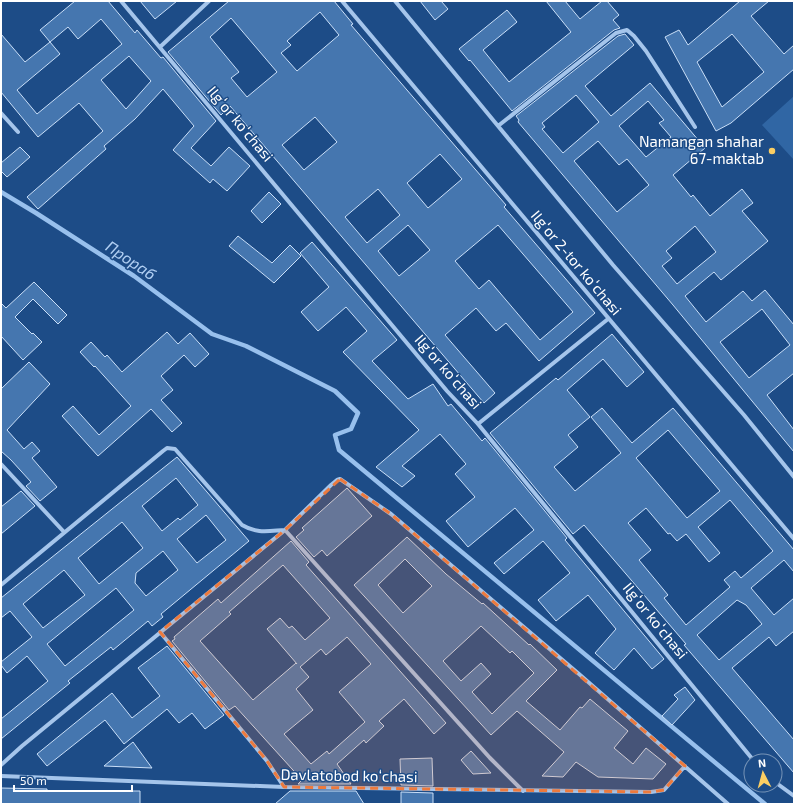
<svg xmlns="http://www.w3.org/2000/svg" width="795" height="805" font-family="'Exo 2',sans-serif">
<rect width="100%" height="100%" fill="#1d4c87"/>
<path fill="#3066a4" d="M794,96V160L762,125Z"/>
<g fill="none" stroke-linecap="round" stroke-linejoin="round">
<path stroke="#98c0ed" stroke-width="4.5" d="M1,192L36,213L134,276L212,334L246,346L335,391L358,413L351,429L335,435L339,450L765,804"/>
</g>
<path fill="#4576af" stroke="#cadff8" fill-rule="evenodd" d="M75,1H108L135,33L137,30L161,58L163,57L216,121L191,148L211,166L229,147L250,166L227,191L213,179L210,183L173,150L194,126L163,89L135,119L104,146L106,149L38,209L27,197L103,131L79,103L38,137L1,92V34L25,62L50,42L40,30ZM101,19L122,44L37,114L17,90L60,54L50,42L68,27L78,39ZM129,56L151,81L126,109L101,80Z
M140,1H177L155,19Z
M229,1H334L353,24L351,25L506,205L504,207L595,313L539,361L506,323L496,331L476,308L445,335L495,393L484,403L230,106L221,115L168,52ZM320,12L339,35L297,71L281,53L291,45L287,41ZM231,18L277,72L247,97L231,78L239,72L210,37ZM315,117L337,142L304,170L282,145ZM440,154L462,179L428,208L407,183ZM378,189L400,215L367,243L345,217ZM408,225L430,250L399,276L378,251ZM498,225L573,312L540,340L489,280L479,289L455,261Z
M420,1H441L448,9L435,20Z
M546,1H565L580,19L602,1H607L619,15L613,20L620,28L614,30L512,111L470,60L469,61L459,49L507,10L517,22L483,50L509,82L571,32Z
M740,1H769L751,16L784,54L794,45V69L731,123L716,131L665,37L679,30L688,45ZM732,34L764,72L722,107L697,62Z
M625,34L634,45L585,86L611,116L650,83L705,148L673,175L691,197L693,195L710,216L742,189L753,203L742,211L768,241L721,280L714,272L685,296L706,322L743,291L752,301L765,290L794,325V373L767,395L794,430V452L673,305L518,122L519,120L516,116L618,36ZM576,95L599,122L563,153L542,129L545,127L542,123ZM648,101L664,120L659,123L671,137L646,157L619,126ZM598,141L619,165L627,159L649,185L617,212L574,161ZM695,226L716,252L677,284L662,266L672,258L666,251ZM762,309L790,345L749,378L720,342Z
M20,147L30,157L7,177L1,171V163Z
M269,192L281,204L262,223L251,211Z
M238,236L272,263L290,245L301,256L274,283L229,246Z
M312,242L397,340L372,361L408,399L433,384L448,406L451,404L482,441L485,438L567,538L565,540L664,659L652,669L634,648L614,670L595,653L616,629L588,595L556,621L538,600L570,573L543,541L504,574L494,563L534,530L515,508L468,547L446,521L475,497L455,474L466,464L440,434L402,466L415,476L402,487L376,467L419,430L343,352L367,331L346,307L318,331L301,312L329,287L300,253Z
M34,282L67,315L58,324L33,299L15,317L32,334L33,333L42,342L23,360L1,336V303L6,308Z
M167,332L178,344L190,333L209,354L195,367L184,355L161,376L173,390L161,400L182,423L172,432L151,409L98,456L62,416L73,406L99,435L131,406L95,366L94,367L80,352L91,342L105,357L107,355L122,372Z
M612,334L644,372L627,387L603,359L567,390L590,417L568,435L578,447L554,467L575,491L621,453L591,417L602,408L632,443L673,408L794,550V572L784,560L751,588L774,615L794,598V631L776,646L769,637L732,668L794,740V773L684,645L686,644L584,525L573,534L490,433L556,378L558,380ZM668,430L720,491L687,518L636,458ZM730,500L773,551L741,578L735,571L724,580L730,587L686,625L664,598L668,595L639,560L651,550L628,523L646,508L668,534L670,533L677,541L686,534L709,562L720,553L698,527ZM737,600L746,605L762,624L719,660L697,635Z
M29,362L50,384L7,430L24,449L32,442L40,451L32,458L57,487L40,501L26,486L31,482L11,460L1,451V389Z
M177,457L249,541L161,614L163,617L152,626L148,621L113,650L111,647L68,681L70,683L1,739V719L48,681L27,656L7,673L1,665V662L32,637L10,611L1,618V598ZM176,478L198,505L180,520L178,518L162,531L142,506ZM206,515L226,540L197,563L177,539ZM122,522L143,548L99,584L78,558ZM163,551L178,570L146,596L135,583L136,573ZM64,570L85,595L43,628L23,604ZM116,588L134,610L65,666L47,644Z
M347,488L372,516L327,556L322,550L314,557L296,537L304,530L302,528Z
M21,491L35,506L1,534V507Z
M407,537L446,574L482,604L483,603L529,645L530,644L557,670L526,701L560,730L580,707L582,708L590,699L628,731L614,748L633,764L646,748L666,764L653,779L598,777L576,762L563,777L542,776L564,752L517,711L491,735L354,585ZM405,559L432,586L403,613L378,585ZM481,626L510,653L512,651L534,673L492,714L472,692L491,674L481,663L461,681L443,661Z
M291,541L309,562L306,565L446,723L434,734L404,699L379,721L384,726L366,743L364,740L337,764L351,784H298L302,780L235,706L229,710L172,641L175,639L174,637L218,599L221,603ZM283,565L330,618L305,640L292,626L289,628L280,618L267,629L297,664L296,663L253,700L200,641L231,614L229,612ZM347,637L371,664L339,692L365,722L329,754L327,751L311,764L284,734L313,710L296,689L309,677L300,667L321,649L326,655Z
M167,646L224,715L205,729L192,713L179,723L167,709L124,744L105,720L47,766L37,754L112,693L132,718L160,696L138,668Z
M685,687L695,700L672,725L662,716L678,699L674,695Z
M133,742L152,768L104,766Z
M471,751L491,773L473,774L461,760Z
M432,758L433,786L401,785L400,759Z
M1,788L47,789V791H140V804H1Z
M290,791H356L364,804H275Z
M401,792L433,793V804H401Z"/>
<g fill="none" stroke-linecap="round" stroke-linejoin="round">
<path stroke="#a5c5eb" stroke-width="4" d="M121,1L447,391L478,424L754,761
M342,1L794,539
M395,1L498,126L616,33L627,30L634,36L646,51L695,127
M160,47L209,1
M1,113L18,132
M498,126L613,265L744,415L794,477
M478,424L608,319
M1,464L64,532
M1,585L163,451L167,448L175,449L242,525C257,534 268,531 285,530L490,758L523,791
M160,632L267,761L284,787
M1,765L22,746L285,530L331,485L337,480L340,479L391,514L579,674L728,804
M1,776L284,787L651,792L664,790L685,766
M775,782L794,796"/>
</g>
<path fill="#ed7a3d" fill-opacity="0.2" stroke="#ed7a3d" stroke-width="3" stroke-dasharray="8 5" stroke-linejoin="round" d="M340,479L391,514L685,766L664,790L651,792L284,787L267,761L160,632L285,530Z"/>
<circle fill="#fbce63" stroke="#1d4c87" stroke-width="1.5" cx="772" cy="151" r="4"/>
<g text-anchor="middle" stroke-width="3" stroke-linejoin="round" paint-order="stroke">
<g font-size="15" fill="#fff" stroke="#1d4c87">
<text transform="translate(240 124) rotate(50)" y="5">Ilgʻor koʻchasi</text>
<text transform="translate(576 263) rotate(50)" y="5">Ilgʻor 2-tor koʻchasi</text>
<text transform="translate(448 372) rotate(49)" y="5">Ilgʻor koʻchasi</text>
<text transform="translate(655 621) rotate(51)" y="5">Ilgʻor koʻchasi</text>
<text transform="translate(349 776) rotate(1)" y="5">Davlatobod koʻchasi</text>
</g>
<g font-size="15" fill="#fff" stroke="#1d4c87" text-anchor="end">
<text x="764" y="147">Namangan shahar<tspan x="764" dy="17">67-maktab</tspan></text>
</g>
<g font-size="16" font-style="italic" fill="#b1cff3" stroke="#1d4c87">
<text transform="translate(131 260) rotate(34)" y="6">Прораб</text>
</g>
</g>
<rect width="795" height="805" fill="none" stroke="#ffffff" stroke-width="4"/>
<g transform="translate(763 773) rotate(354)"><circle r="19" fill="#1d4c87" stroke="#7794b7"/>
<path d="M0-3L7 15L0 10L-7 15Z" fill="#fbce63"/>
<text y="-6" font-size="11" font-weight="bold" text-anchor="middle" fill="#ffffff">N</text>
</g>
<path d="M14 785v6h118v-6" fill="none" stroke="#ffffff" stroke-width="2"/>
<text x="20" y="785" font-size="12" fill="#ffffff" stroke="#1d4c87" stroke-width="3" paint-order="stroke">50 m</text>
</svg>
